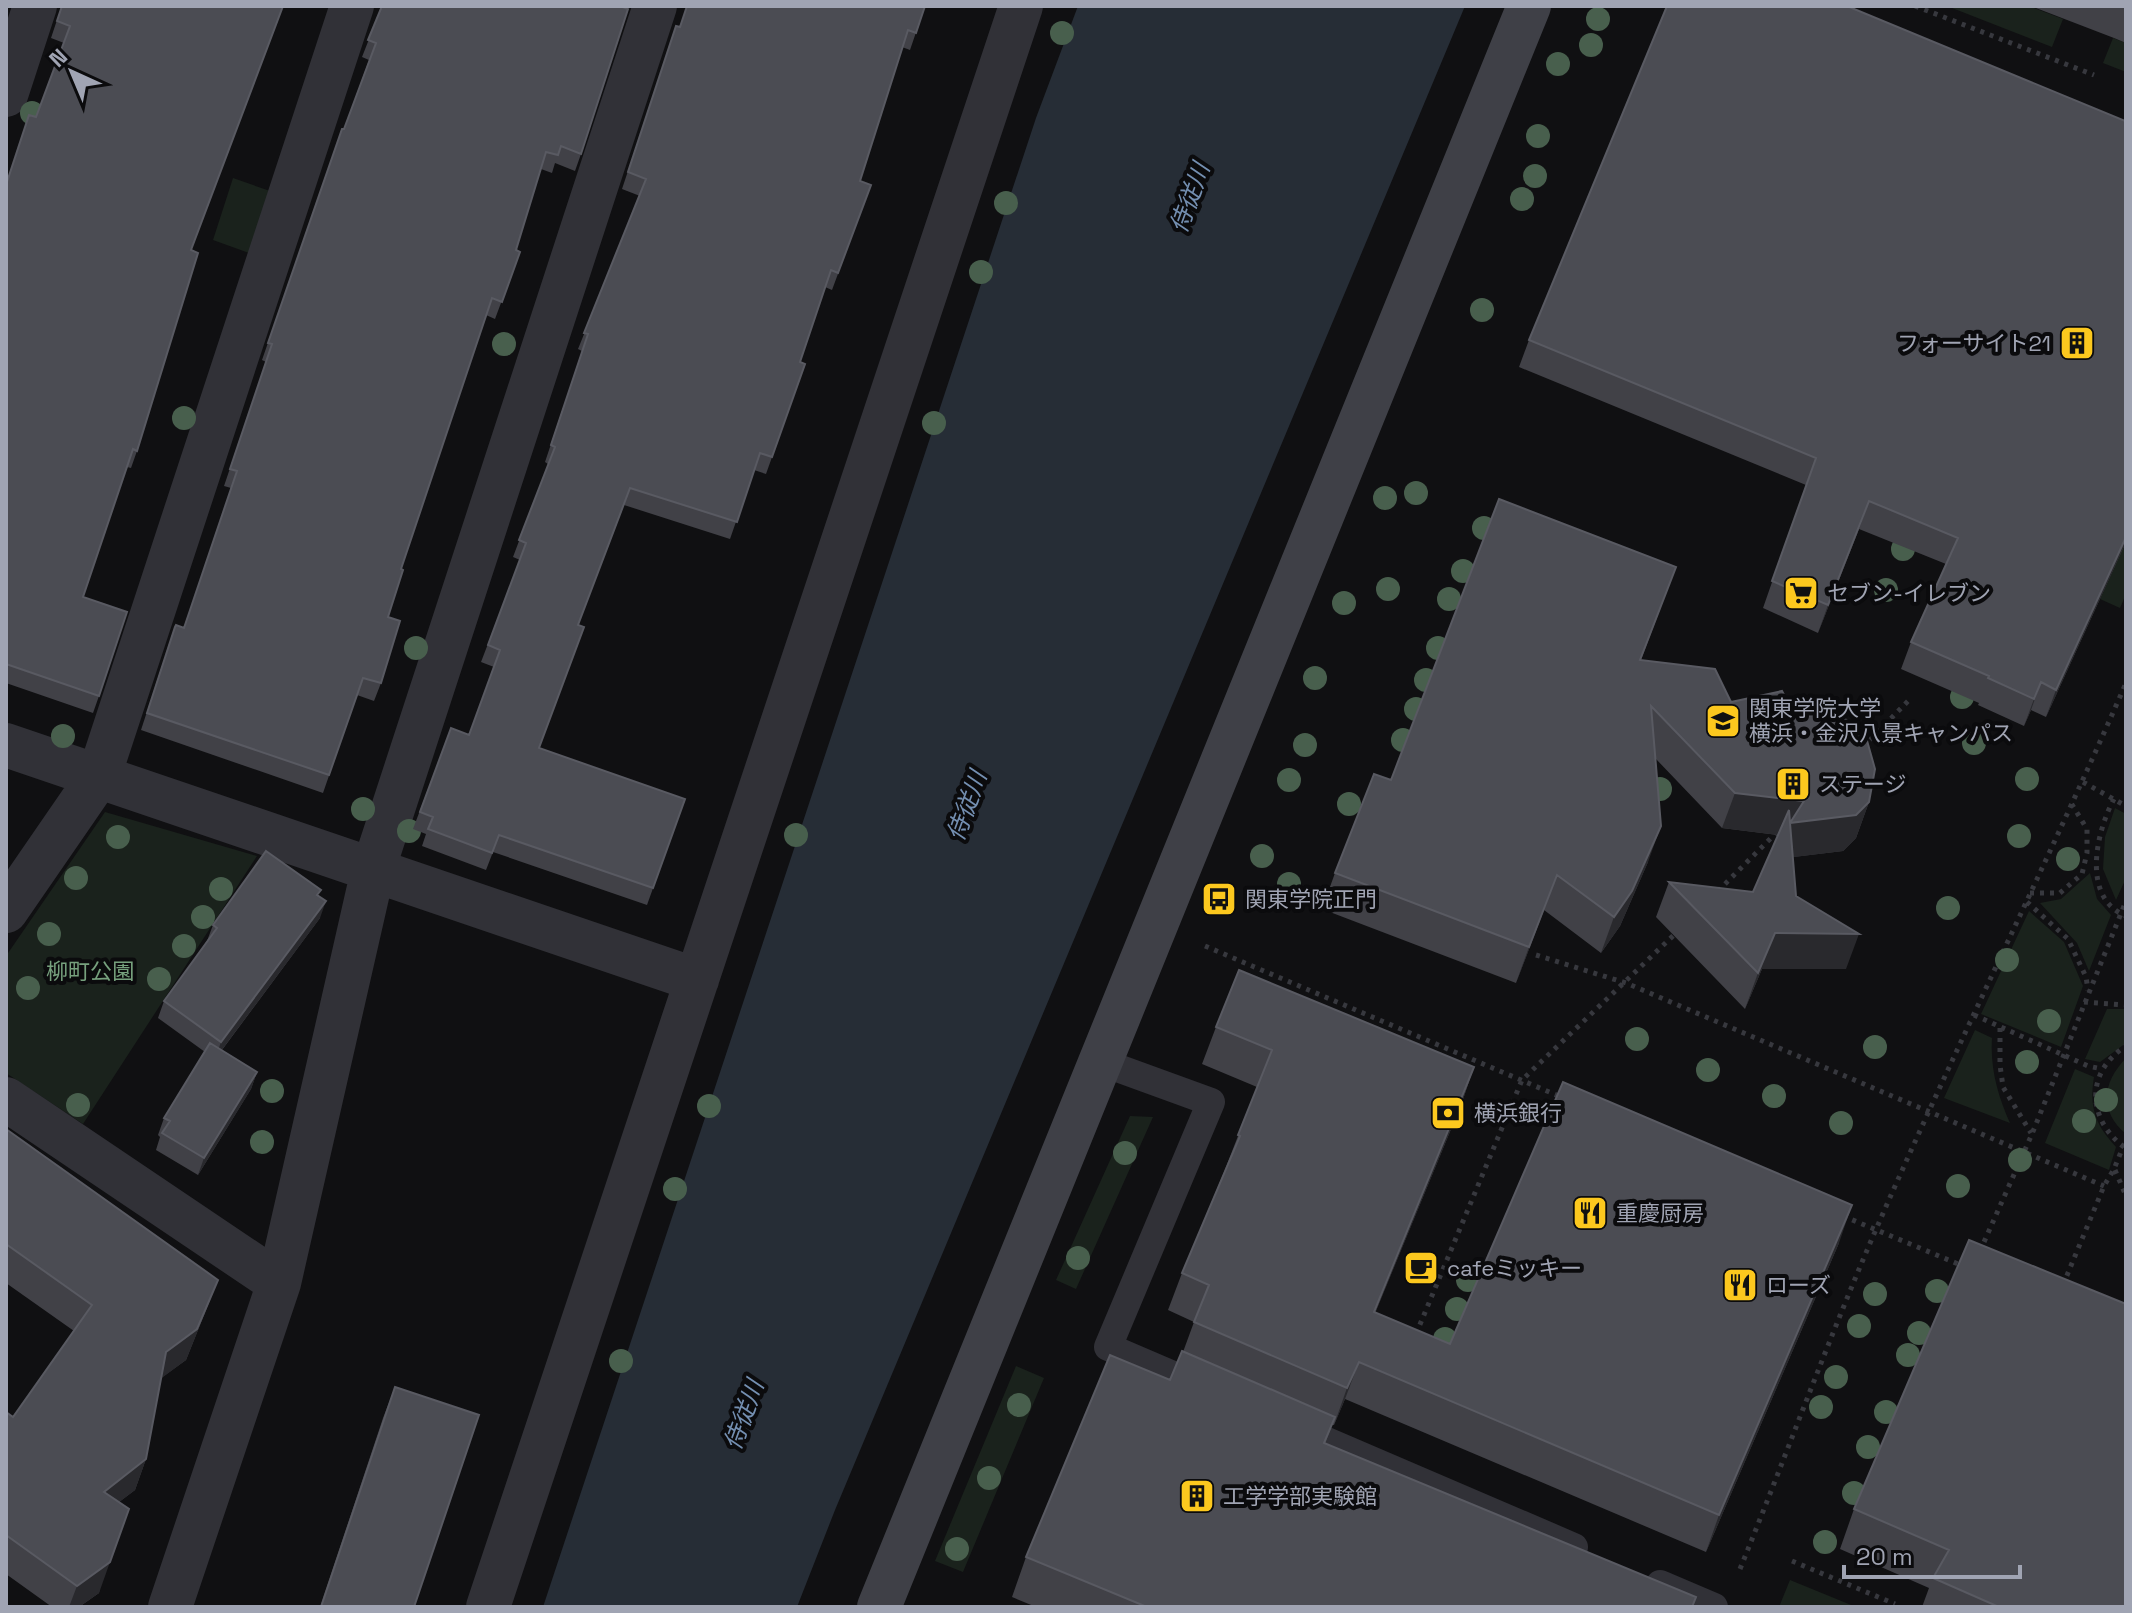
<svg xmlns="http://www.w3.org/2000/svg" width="2132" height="1613" font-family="'Space Grotesk','Noto Sans JP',sans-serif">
<rect width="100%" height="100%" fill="#101012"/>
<path fill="#1a221c" d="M1947,6H2029L2063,19L2052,47Z
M2113,38L2126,43V72L2103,63Z
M233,178L270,191L249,253L213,240Z
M2126,541V594L2120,608L2100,599Z
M2115,808L2126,814V878L2116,900L2103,869L2105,837Z
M105,812L257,856L83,1124L6,1073V956Z
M2090,873L2097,899L2111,915L2089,971L2077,943L2040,903L2061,899Z
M2029,911L2064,942L2083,986L2061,1047L1981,1014Z
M2107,1009H2126V1043L2100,1062L2085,1059Z
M1975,1030L1992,1038C1990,1069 1998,1096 2010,1123L1944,1098Z
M2126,1058V1134C2098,1110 2103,1082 2126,1058Z
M2075,1069L2094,1077C2089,1107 2095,1125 2116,1147L2109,1170L2045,1143Z
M1130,1116L1153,1117L1076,1289L1056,1280Z
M1016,1366L1044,1378L963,1572L935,1561Z
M1790,1580L1856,1607H1779Z"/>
<path fill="#262d36" d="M1078,6H1465L835,1510L797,1607H543L1036,118Z"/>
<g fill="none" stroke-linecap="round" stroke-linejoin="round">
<path stroke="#37383e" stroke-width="5" stroke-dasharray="4 6" stroke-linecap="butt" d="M1915,6L2094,75
M1863,747L1911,698
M2083,782L2126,806
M2114,799C2096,832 2081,898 2126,916
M1718,891L1779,830
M2030,893H2060L2082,874L2087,853V829L2071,803
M2027,902L2068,939L2086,977L2088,990
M1205,946L1561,1097
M1536,955L1626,983L2104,1186
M2084,1002L2126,1005
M1974,1015L2088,1066L2102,1069
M2000,1028V1065L2003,1087L2031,1133
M2124,1147C2087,1119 2085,1072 2126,1046
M2115,1170L2126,1196
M1843,1216L1963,1266
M1980,1251L2032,1134L2126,901
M2063,1285L2104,1186L2114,1169L2123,1147
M1416,1334L1522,1080L1677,932
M1792,1561L1895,1604
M1740,1569C1786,1456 1828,1340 1877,1227C1957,1044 2046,866 2126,683"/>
<path stroke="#313137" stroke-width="28" d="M1101,1062L1211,1102L1108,1347L1206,1389
M1292,1426L1574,1547
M1660,1584L1714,1607"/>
<path stroke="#313137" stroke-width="44" d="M6,95L35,6
M6,745L697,980
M6,911L99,776L352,6
M6,1099L279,1283
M170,1607L279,1283L373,870L655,6
M488,1607L1021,6"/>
<path stroke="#3f4047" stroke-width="44" d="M879,1607L1529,6"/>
</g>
<g fill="#485f4d">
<circle cx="1598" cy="19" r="12"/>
<circle cx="1062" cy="33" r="12"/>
<circle cx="1591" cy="45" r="12"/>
<circle cx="1558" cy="64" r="12"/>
<circle cx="32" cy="113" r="12"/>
<circle cx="1538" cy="136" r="12"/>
<circle cx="1535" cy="176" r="12"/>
<circle cx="1522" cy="199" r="12"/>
<circle cx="1006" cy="203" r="12"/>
<circle cx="981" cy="272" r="12"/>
<circle cx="1482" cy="310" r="12"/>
<circle cx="504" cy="344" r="12"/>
<circle cx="184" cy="418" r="12"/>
<circle cx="934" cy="423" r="12"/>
<circle cx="1416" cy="493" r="12"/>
<circle cx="1385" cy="498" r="12"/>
<circle cx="1484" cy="528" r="12"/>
<circle cx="1903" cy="549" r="12"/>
<circle cx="1463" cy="571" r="12"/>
<circle cx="1388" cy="589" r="12"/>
<circle cx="1886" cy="590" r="12"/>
<circle cx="1449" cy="599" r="12"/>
<circle cx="1344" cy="603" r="12"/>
<circle cx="416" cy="648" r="12"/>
<circle cx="1438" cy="648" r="12"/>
<circle cx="1315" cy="678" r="12"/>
<circle cx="1426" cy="680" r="12"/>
<circle cx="1962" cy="697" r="12"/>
<circle cx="1416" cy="709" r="12"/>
<circle cx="63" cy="736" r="12"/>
<circle cx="1403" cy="740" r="12"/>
<circle cx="1974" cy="743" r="12"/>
<circle cx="1305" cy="745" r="12"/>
<circle cx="2027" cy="779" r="12"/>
<circle cx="1289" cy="780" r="12"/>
<circle cx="1660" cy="789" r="12"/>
<circle cx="1349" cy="804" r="12"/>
<circle cx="363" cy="809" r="12"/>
<circle cx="409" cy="831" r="12"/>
<circle cx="796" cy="835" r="12"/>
<circle cx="2019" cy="836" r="12"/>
<circle cx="118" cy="837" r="12"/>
<circle cx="1262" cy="856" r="12"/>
<circle cx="2068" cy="859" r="12"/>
<circle cx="76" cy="878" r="12"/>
<circle cx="1289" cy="884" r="12"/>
<circle cx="221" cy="889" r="12"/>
<circle cx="1948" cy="908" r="12"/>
<circle cx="203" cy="917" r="12"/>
<circle cx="49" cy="934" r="12"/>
<circle cx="184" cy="946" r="12"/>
<circle cx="2007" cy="960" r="12"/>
<circle cx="159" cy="979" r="12"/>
<circle cx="28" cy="988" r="12"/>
<circle cx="2049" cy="1021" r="12"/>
<circle cx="1637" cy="1039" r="12"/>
<circle cx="1875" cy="1047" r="12"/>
<circle cx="2027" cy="1062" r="12"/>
<circle cx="1708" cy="1070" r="12"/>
<circle cx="272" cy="1091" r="12"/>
<circle cx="1774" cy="1096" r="12"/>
<circle cx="2106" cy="1100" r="12"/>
<circle cx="78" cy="1105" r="12"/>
<circle cx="709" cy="1106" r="12"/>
<circle cx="2084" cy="1121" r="12"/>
<circle cx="1841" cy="1123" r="12"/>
<circle cx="262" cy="1142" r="12"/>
<circle cx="1125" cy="1153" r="12"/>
<circle cx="2020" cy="1160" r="12"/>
<circle cx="1958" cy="1186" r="12"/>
<circle cx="675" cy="1189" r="12"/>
<circle cx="1078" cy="1258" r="12"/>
<circle cx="1468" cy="1280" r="12"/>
<circle cx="1937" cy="1291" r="12"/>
<circle cx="1875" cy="1294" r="12"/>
<circle cx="1457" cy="1309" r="12"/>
<circle cx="1859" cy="1326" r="12"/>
<circle cx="1919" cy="1333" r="12"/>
<circle cx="1445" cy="1339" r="12"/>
<circle cx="1908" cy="1355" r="12"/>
<circle cx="621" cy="1361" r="12"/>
<circle cx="1836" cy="1377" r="12"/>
<circle cx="1019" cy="1405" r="12"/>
<circle cx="1821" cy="1407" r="12"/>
<circle cx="1886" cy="1412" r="12"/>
<circle cx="1868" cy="1447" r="12"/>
<circle cx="989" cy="1478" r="12"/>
<circle cx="1854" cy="1493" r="12"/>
<circle cx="1825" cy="1542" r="12"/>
<circle cx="957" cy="1549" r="12"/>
</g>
<path fill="#414147" d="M59,6H283L191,250L137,451L131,468L127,467L83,597L99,696L93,713L6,683V183L36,117L64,43L51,38L61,8H59Z
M382,6L581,154L575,171L555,163L552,173L541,169L516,250L520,252L495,319L486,315L401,569L388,617L381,683L374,701L357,695L323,793L141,730L169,644L184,628L231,488L224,486L266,362L262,360L336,146L344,129L369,60L362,57Z
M925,6L910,50L902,47L860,181L871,185L832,290L825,287L800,362L805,364L766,474L754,470L730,539L624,505L578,625L539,748L685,799L647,905L493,852L486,870L422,846L426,834L413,829L451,728L469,735L494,667L481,662L520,560L513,557L548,464L545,462L582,351L578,349L640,196L622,189L676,26L680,27Z
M2031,6H2126V43L2114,38Z
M2126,119V542L2046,717L2031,710L2024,726L1978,705L1979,703L1901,669L1911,642L1946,564L1859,529L1818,633L1763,608L1806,485L1519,367L1529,340L2125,121Z
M1676,567L1641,660L1731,702L1796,718L1869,802L1856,838L1843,851L1793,857L1796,896L1846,969H1762L1745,1009L1656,917L1669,882L1753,892L1778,835L1722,828L1656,759L1648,862L1620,926L1601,953L1544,910L1516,983L1322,909L1335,873L1391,780Z
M319,895L320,918L222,1050L257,1072L251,1089L198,1175L156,1150L160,1137L158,1135L164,1118L205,1052L158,1018L164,1001L207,941L213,925Z
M1216,1027L1474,1067L1461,1105L1375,1313L1450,1344L1839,1243L1706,1552L1345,1399L1334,1425H1332L1325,1444L1692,1607H1036L1012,1597L1026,1557L1170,1380L1183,1352L1194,1322L1168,1310L1182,1273L1224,1172L1257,1087L1202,1064Z
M6,1129L218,1280L186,1360L161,1378L146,1459L135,1490L119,1502L99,1593L79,1607H52L6,1574V1412L13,1417L74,1331L6,1283Z
M395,1387L414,1607H320L383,1418Z
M1854,1509L2126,1607H1922L1929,1588L1840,1549Z"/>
<path fill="#29292d" d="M1869,501L1859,529L1818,633L1828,605Z
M2126,537V542L2046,717L2056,690Z
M2041,682L2031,710L2024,726L2034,699Z
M1735,793L1869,802L1856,838L1843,851L1777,859L1786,836L1722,828Z
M1661,826L1648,862L1620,926L1601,953L1614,917Z
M1557,875L1544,910L1516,983L1529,947Z
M326,901L320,918L215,1059L221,1042Z
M1775,933L1859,934L1846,969H1762L1745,1009L1758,973Z
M1474,1067L1461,1105L1360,1350L1374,1312Z
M257,1072L251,1089L198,1175L204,1158Z
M1852,1205L1839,1243L1706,1552L1719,1515Z
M218,1280L186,1360L155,1383L166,1352Z
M1359,1362L1345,1399L1334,1425L1347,1388Z
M146,1459L135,1490L93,1522L104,1492Z
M110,1562L99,1593L79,1607H69L77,1586Z"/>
<path fill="#4b4c53" stroke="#595a62" stroke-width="2" d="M62,6H283L191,250L198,253L137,451L133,449L83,597L127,612L99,696L6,664V185L29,115L36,117L70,26L57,21Z
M382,6H620L628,9L581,154L561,146L558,155L546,152L516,250L520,252L502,302L492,298L401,569L403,570L388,617L400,621L381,683L363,678L329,775L147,713L175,627L176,625L184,628L237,471L230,469L272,344L268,343L342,129H344L376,43L368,40Z
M687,6H925L916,33L908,30L860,181L871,185L838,273L831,270L800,362L805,364L772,457L760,453L737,522L630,488L578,625L584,627L539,748L685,799L653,888L499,835L492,853L428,829L433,817L420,812L451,728L469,735L500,650L488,645L526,543L519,540L555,447L551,445L588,334L584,333L646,179L628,172L676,26L680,27Z
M1667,6H1847L2125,121L2126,119V537L2056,690L2041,682L2034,699L1988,678L1989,676L1911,642L1958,538L1869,501L1828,605L1772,581L1816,458L1529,340Z
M1499,499L1676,567L1640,660L1715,669L1731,702L1782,691L1796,718L1836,711L1866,737L1875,769L1869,802L1856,815L1790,823L1796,896L1859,934L1775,933L1758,973L1669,882L1753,892L1789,810L1790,823L1804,801L1735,793L1651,706L1661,826L1632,891L1614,917L1557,875L1529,947L1335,873L1374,774L1391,780Z
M266,851L321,890L317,895L326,901L221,1042L164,1001L217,928L213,925Z
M1239,970L1474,1067L1374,1312L1450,1344L1563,1082L1852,1205L1719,1515L1359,1362L1347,1388L1194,1322L1209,1285L1182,1273L1240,1136L1238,1135L1272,1050L1216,1027Z
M210,1043L257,1072L204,1158L162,1133L170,1121L164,1118Z
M6,1129L218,1280L197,1329L166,1352L146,1459L104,1492L129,1509L110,1562L77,1586L6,1535V1412L13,1417L92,1305L6,1244Z
M1969,1240L2126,1304V1607H1999L1933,1578L1949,1550L1854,1509Z
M1182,1351L1335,1417L1324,1443L1696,1597L1692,1607H1147L1026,1557L1110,1355L1170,1380Z
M395,1387L479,1415L414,1607H321Z"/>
<defs>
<g id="building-square" transform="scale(1.8)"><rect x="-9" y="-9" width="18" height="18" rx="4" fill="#fcc81e" stroke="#0b0b0d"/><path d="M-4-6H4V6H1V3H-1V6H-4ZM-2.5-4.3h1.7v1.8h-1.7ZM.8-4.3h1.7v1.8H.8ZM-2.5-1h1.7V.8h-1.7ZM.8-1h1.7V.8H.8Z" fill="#111"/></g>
<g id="supermarket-square" transform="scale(1.8)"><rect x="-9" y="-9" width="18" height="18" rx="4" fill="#fcc81e" stroke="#0b0b0d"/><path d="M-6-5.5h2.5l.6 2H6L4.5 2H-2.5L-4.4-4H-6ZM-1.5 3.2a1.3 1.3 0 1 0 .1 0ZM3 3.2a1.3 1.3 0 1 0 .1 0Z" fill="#111"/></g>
<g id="university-square" transform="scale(1.8)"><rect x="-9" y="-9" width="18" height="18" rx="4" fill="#fcc81e" stroke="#0b0b0d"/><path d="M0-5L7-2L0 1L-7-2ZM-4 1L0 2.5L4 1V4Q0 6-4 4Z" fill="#111"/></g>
<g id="bus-square" transform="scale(1.8)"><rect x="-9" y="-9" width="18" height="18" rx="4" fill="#fcc81e" stroke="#0b0b0d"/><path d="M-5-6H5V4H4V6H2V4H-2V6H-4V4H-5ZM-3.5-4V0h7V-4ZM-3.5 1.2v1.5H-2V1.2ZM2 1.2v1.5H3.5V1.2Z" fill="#111"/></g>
<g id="bank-square" transform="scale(1.8)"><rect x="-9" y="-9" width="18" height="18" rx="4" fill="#fcc81e" stroke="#0b0b0d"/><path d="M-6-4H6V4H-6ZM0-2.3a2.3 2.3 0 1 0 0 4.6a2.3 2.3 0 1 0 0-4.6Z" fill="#111"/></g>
<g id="restaurant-square" transform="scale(1.8)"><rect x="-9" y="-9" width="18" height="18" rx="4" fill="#fcc81e" stroke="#0b0b0d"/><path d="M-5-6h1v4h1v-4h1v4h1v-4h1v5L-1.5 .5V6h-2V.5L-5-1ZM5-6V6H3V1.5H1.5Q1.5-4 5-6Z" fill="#111"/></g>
<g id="cafe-square" transform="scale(1.8)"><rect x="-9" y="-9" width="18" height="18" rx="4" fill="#fcc81e" stroke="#0b0b0d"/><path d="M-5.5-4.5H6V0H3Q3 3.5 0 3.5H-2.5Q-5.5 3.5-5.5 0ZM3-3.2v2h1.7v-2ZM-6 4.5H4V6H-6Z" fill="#111"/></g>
</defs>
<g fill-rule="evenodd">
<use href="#building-square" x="2077" y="343"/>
<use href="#supermarket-square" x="1801" y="593"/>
<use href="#university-square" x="1723" y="721"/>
<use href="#building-square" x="1793" y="784"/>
<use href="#bus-square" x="1219" y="899"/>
<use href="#bank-square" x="1448" y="1113"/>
<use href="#restaurant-square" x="1590" y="1213"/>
<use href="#cafe-square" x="1421" y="1268"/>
<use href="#restaurant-square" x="1740" y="1285"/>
<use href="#building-square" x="1197" y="1496"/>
</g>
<g text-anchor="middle" stroke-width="8" stroke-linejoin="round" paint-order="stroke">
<g font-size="22" fill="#a0a4b3" stroke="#0b0b0d" text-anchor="start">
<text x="2051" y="351" text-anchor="end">フォーサイト21</text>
<text x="1827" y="601">セブン-イレブン</text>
<text x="1749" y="716">関東学院大学<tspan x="1749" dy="25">横浜・金沢八景キャンパス</tspan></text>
<text x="1819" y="792">ステージ</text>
<text x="1245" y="907">関東学院正門</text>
<text x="1474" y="1121">横浜銀行</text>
<text x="1616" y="1221">重慶厨房</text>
<text x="1447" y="1276">cafeミッキー</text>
<text x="1766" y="1293">ローズ</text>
<text x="1223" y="1504">工学学部実験館</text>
</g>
<g font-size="22" fill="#76a07d" stroke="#0b0b0d">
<text x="90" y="979">柳町公園</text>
</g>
<g font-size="24" font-style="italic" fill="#748fb1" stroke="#0b0b0d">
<text transform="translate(1190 198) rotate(-70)" y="8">侍従川</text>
<text transform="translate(967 806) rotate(-70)" y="8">侍従川</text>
<text transform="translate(744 1415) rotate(-70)" y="8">侍従川</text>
</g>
</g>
<rect width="2132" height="1613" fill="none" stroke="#a0a4b3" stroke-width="16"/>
<g transform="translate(72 72) rotate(316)" stroke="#0b0b0d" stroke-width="6" paint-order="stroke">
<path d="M0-6L14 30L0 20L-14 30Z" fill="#a0a4b3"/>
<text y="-12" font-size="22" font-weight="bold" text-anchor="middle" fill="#a0a4b3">N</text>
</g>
<path d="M1844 1565v12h176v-12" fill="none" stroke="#a0a4b3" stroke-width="4"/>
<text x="1856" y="1565" font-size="24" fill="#a0a4b3" stroke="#0b0b0d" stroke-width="6" paint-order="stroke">20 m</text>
</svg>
